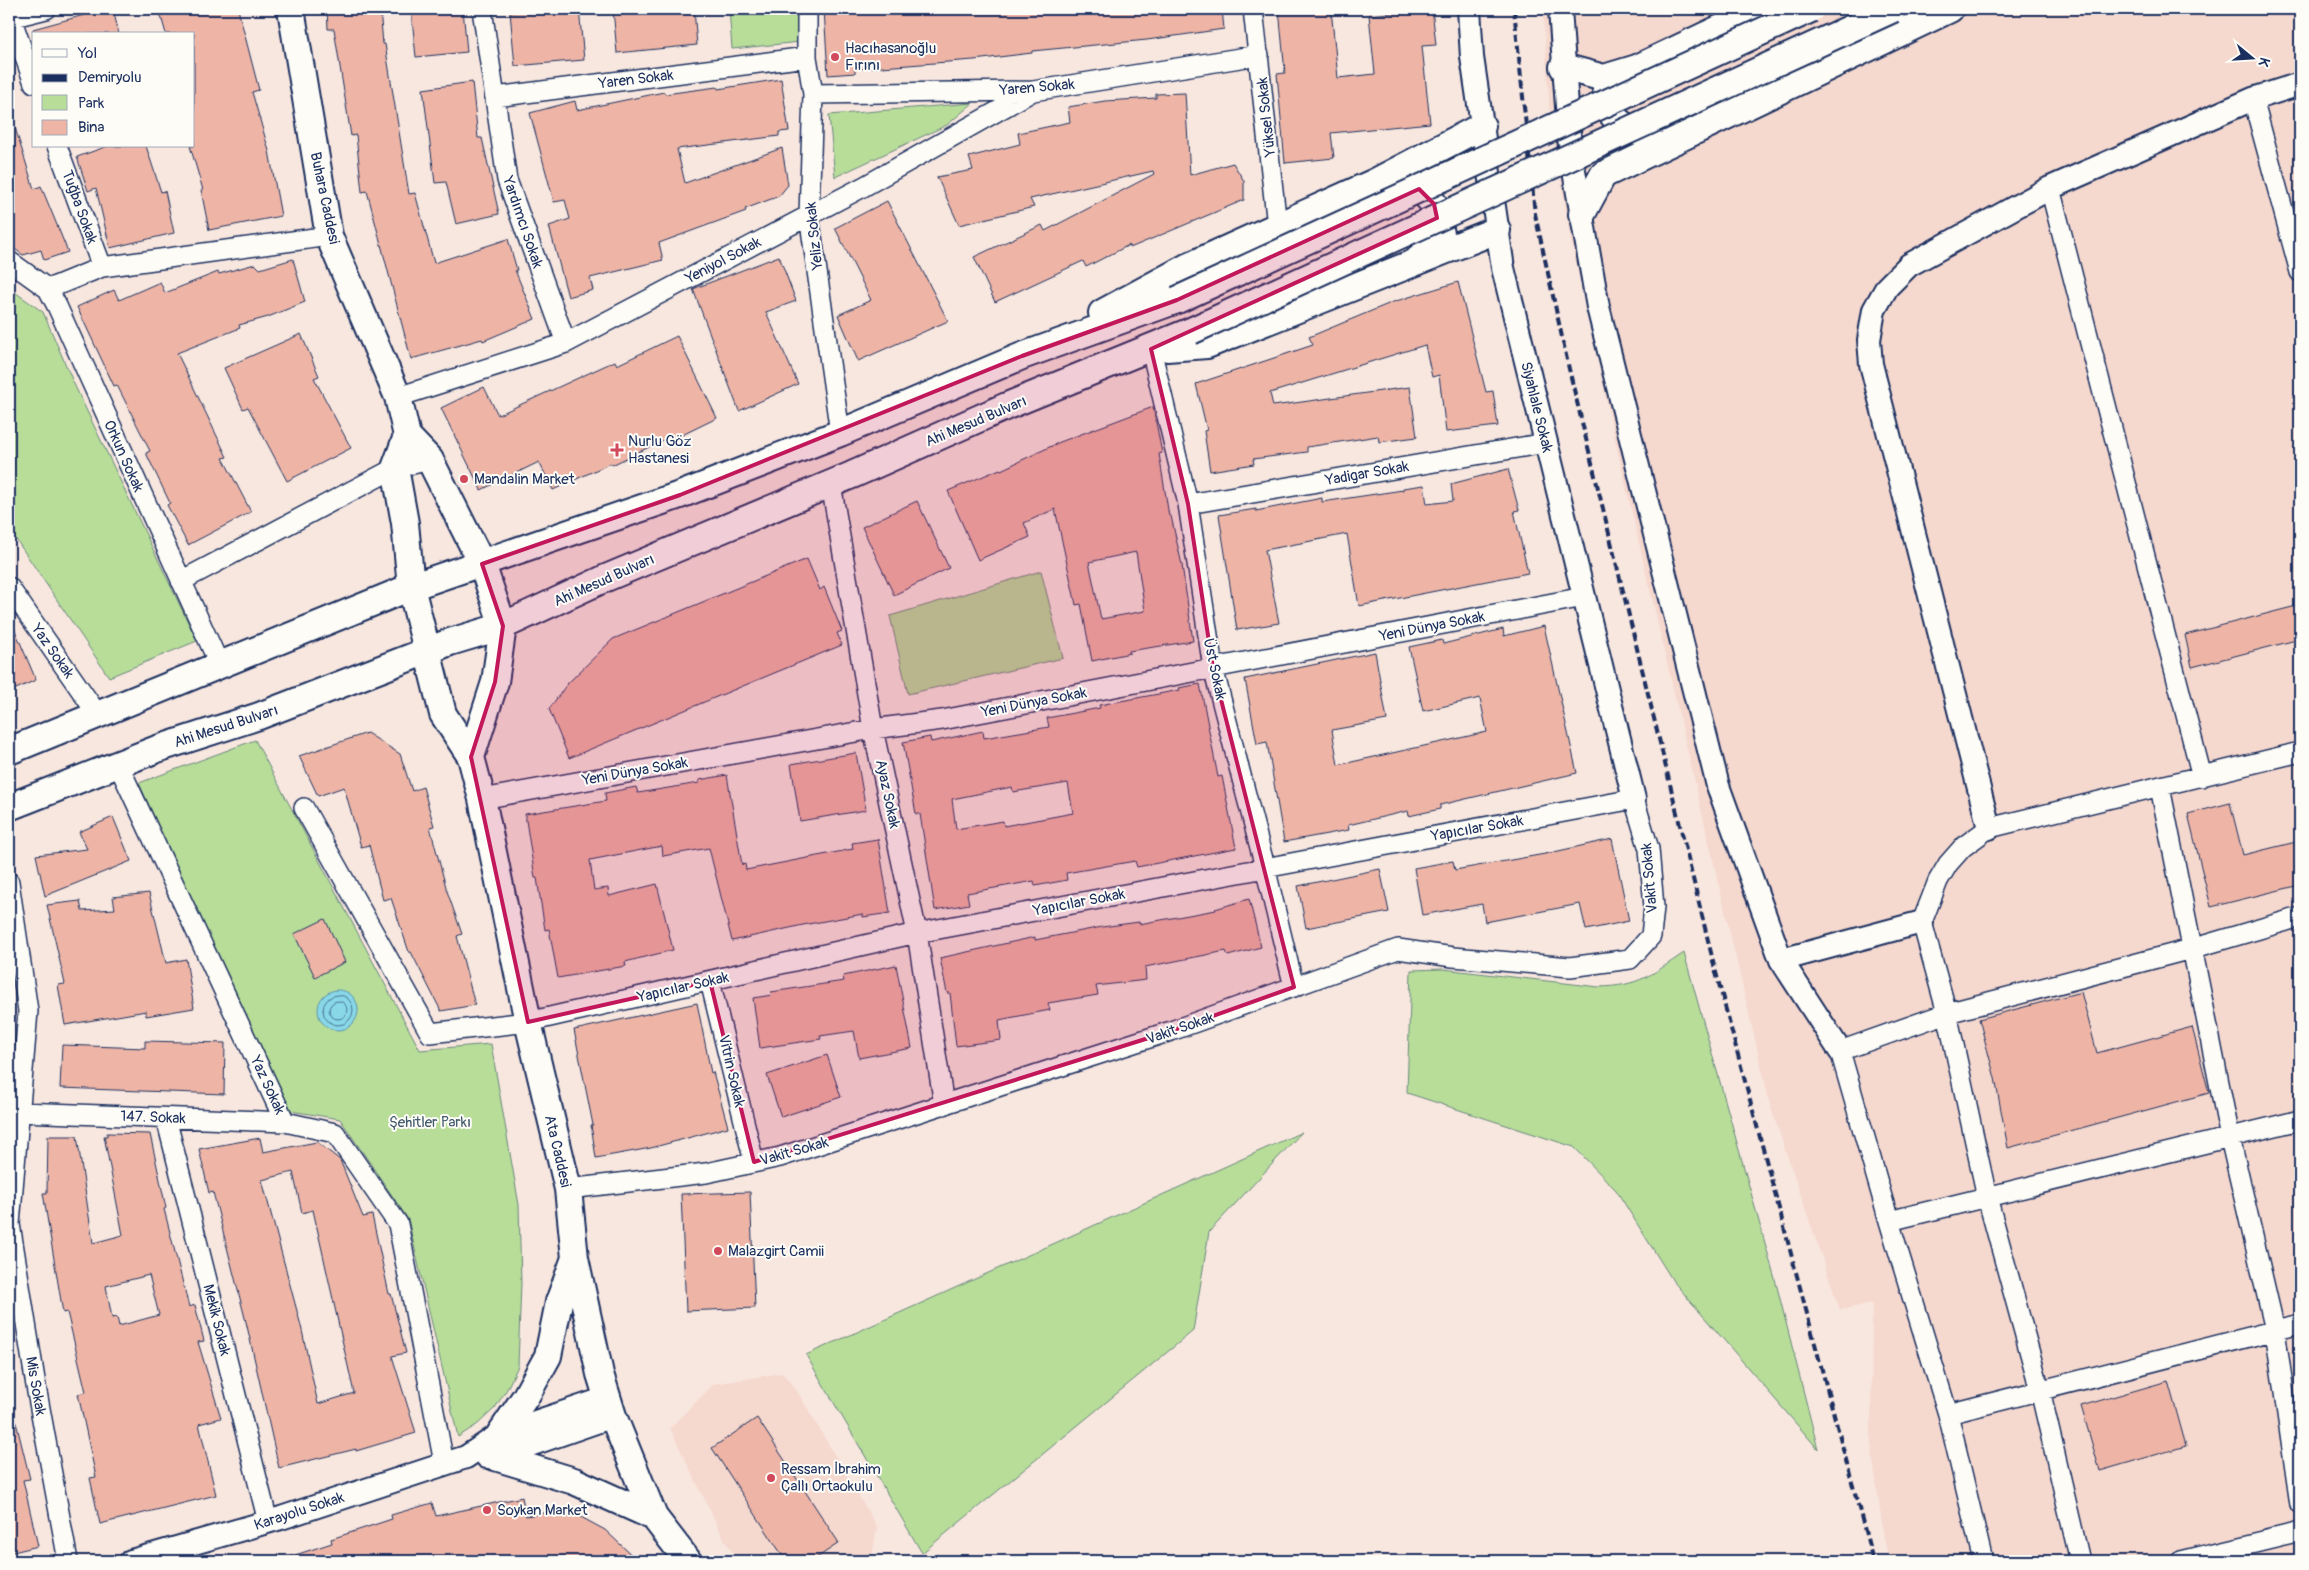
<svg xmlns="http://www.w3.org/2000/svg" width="2309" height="1570" font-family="Pangolin,sans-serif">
<rect width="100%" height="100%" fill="#f8e7df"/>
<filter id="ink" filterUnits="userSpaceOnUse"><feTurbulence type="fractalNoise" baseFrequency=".02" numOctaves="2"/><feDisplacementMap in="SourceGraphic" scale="10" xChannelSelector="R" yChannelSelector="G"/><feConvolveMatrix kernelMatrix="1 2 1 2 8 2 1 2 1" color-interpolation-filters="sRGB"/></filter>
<g filter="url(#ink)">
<path fill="#f5d8ce" d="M1543,9H2300V1561H1889L1884,1539L1871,1444L1872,1303L1840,1310L1771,1108L1619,457L1571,241L1550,117Z
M782,1373L797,1391L877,1527L871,1561H739L725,1541L670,1428L714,1384Z"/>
<path fill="#b7dd99" stroke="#69867c" d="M729,9H797L800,42L732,49Z
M973,103L947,125L835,177L829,115Z
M9,288L43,312L74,384L197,641L109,677L9,529Z
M1041,571L1063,658L908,694L890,616Z
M255,740L420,1050L491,1044L519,1205L521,1283L518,1366L507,1389L495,1408L478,1424L458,1437L408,1219L340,1119L291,1111L190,899L139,783Z
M1684,953L1775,1279L1818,1449L1673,1281L1616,1190L1574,1147L1407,1093L1411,970L1443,969L1599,987C1639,986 1651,975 1684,953Z
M1302,1132L1209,1232L1193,1331L922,1553L806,1355Z"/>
<path fill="#89d8e8" stroke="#5d94b1" d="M318 1010a20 20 0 1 1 40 0a20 20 0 1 1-40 0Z"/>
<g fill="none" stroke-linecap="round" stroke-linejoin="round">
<path stroke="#477395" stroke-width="1" d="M323 1010a15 15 0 1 1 30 0a15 15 0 1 1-30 0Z
M329 1010a9 9 0 1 1 18 0a9 9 0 1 1-18 0Z"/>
</g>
<path fill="#eeb5a6" stroke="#1b2f5e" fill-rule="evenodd" d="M106,9H113L119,34H34L33,29Z
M159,9H238L259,90L252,92L269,151L281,216L209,230L201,190H203L190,146H194V34H166Z
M327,9H380L383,44H385L409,194L415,193L434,263L508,239L517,270H515L535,319L483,341L482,339L411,359L367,191L362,192L356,135L351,136L334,29H328Z
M411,9H463L467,52L416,57Z
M546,9H579L584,60L515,66L510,12Z
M613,9H694L697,45L617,53Z
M824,9H1222L1224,29L1147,40L1032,51V53L974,60L855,69V73L828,75Z
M1279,9H1331L1338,78L1375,74L1369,15L1432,9L1436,45L1422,46L1430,123L1331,133L1334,158L1285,163L1277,74L1285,73Z
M781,79L789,131L779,132V136L677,149L685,183L782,148L788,185L779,196L745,209L746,211L659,243L663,260L590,278L593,290L568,297L549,226L570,219L565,200L554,202L530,113L575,101L577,110L664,92L665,94L717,87L718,89Z
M472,82L478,138H482L499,214L456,224L446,182L435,183L423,89Z
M1185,93L1190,175L1233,163L1244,181V200L1130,248L1129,245L1086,267L1083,261L995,302L974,257L1042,225L1045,231L1154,174L1153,171L1030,199L1034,207L959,225L937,177L973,170L969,157L1020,144L1018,133L1070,122L1068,107L1105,101L1156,98V94Z
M9,121H13L34,189L41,186L68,252L44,260L41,250L23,255L11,246L9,241Z
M108,146H146L161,192L165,191L174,233L110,248L96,188L88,191L77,157Z
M887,201L948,321L858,361L838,315L871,300L835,228Z
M779,256L796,301L766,312L798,384L739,411L693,289Z
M293,259L305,302L268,317L239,325L240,328L177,353L227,457L223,458L251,512L188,545L167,505L170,503L146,453L150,451L117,385L114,386L77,307L114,290L119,300L160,282L165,293L218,272L219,274L255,264L260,269Z
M1458,282L1486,392L1493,391L1498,426L1446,432L1439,375L1432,377L1425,345L1270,393L1273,406L1410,387L1417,437L1379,442L1378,436L1307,447V452L1253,459L1254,464L1210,471L1204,431L1207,430L1196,384L1313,345L1309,337L1393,302Z
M301,334L319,376L314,378L351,448L287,481L248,407L243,409L224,368Z
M677,336L717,418L674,439L672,436L612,465L611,463L553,490L539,462L481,490L441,408L484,387L498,415L615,361L617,365Z
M1153,407L1162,453L1159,454L1169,516H1171L1182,565L1193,641L1129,651L1130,653L1092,661L1081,604L1076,605L1055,509L1024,523L1030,537L978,560L948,491L1000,469L1001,470L1060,442ZM1136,552L1145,611L1101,619L1089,562Z
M1508,469L1519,510L1514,511L1528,573L1359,606L1347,534L1265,550L1279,623L1237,630L1219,515L1256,509V511L1322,498V502L1403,490V488L1424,485L1427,504L1453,501L1451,484Z
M917,501L949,568L894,595L862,527Z
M807,559L820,590L824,587L842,631L837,633L842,645L569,758L549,709L567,684L613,639Z
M2300,605V639L2192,667L2185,635Z
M9,616L36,680L9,692Z
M1544,626L1577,773L1440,805V809L1409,816L1408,811L1348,825L1349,830L1284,842L1267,742L1257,744L1245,679L1375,652L1387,720L1332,730L1338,765L1487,732L1480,698L1423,711L1409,647L1442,640L1443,644L1503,629L1504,636Z
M1200,684L1218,777L1222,776L1236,848L1137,867L1135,861L1066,873L1067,880L1035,886L1034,881L967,893L969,904L935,910L920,814H916L903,742L930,737L931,742L983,731L984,738L1049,727L1047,718L1100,708L1099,705L1180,690L1179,688ZM1068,783L1073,813L1004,826L1003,821L956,829L952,799L1012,787L1013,792Z
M367,733L400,754L412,791L423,787L434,826L430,827L447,891L462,934L457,936L475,1005L441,1011L411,952H409L391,898L383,900L369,845L361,847L344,787L318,796L299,756Z
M856,753L866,810L800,821L791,764Z
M727,775L742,865L745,864L746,870L853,849L852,843L878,839L890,913L863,917V914L803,925L732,941L709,848L663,856L662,846L590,860L594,890L608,888L609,896L657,884L673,950L625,962L626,966L558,978L549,929L545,930L537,878H535L525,814L606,801L605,793L636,787L638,793L699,783V780Z
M2230,803L2243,855L2300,841V885L2211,907L2188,814Z
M113,817L131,861L45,896L36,855L87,849L79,832Z
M1612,839L1629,921L1586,930L1580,904L1485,922L1482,904L1422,915L1414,868L1453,861L1455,870L1545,854Z
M1380,869L1389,912L1306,928L1298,886Z
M149,893L166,963L186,959L194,1008L146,1016V1011L65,1025L58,985L65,984L47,905L80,901L82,911L115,909L113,897Z
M1249,899L1261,947L1228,956L1226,951L1145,967L1146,980L1096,986L1098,995L1048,1003L1050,1010L999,1020L1001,1040L956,1046L950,993H947L940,958L1035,937V940L1102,927L1139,922V924L1216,910L1215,909Z
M325,919L345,962L315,977L294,934Z
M896,965L912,1048L859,1058L854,1031L820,1036L821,1039L760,1048L753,998L772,995L771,992L844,981L843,976Z
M2081,992L2097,1053L2192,1027L2209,1093L2008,1148L1995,1078L1979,1019Z
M697,1003L711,1073L713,1072L728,1127L651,1148L596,1158L591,1125H593L574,1030Z
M145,1041L225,1043L224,1094L60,1088L62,1045L145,1048Z
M827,1055L841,1097L781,1117L767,1075Z
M107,1133L150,1134L166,1208L164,1209L189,1307L195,1305L204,1341L198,1342L221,1418L199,1424L216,1495L100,1524L90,1478L96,1477L78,1394L86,1392L67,1312L63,1313L43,1193H47L48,1136H77L93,1243L123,1235L104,1136H107ZM149,1275L159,1315L119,1326L117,1317L112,1318L106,1286Z
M260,1138L263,1152L317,1142L340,1160L363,1217L372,1215L389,1294H391L406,1353L392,1356L416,1433L356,1451V1449L279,1468L247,1326L213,1192L209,1193L199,1149ZM293,1172L302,1213L313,1210L354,1393L318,1404L301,1326L262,1180Z
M750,1192L755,1308L686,1311L681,1194Z
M2168,1381L2186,1446L2100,1471L2081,1406Z
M15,1418L30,1479L23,1480L38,1546L9,1553V1419Z
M757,1418L839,1543L812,1561H786L712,1448Z
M522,1497L526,1516L566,1509L605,1530L638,1561H287L286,1558L332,1543L331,1539L392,1519L391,1515L432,1503L436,1516Z"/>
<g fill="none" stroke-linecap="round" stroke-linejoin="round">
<g stroke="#1b2f5e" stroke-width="22">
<path id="minor" d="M482,9L507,180L566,343
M807,9V57L813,94L809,215L840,433
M1253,9L1277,226
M9,12L34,83
M10,18L46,9
M813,94L1033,91L1259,55
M495,97L807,57
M2253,99L2300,272
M57,146L102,267
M2050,188L2202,777
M9,261L48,289L57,306L220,666
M48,289L102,267L329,236
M1151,349L1188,504L1213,668L1265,867L1294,987
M398,397L566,343L863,187L1033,91
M831,484L873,729L917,933L944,1105
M1188,504L1546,443
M181,581L395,468L430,460
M9,587L98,715
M118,764L285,1122L335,1133L398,1224L444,1463
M2160,787L2230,1138L2275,1330L2300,1505
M482,799L873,729L942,720L1584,597
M304,808L430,1033L528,1022L917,933L1634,799L1649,849L1654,907L1651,936L1630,959L1570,967L1453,957L1398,949L1171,1031L780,1157L706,1173L568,1189
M9,882L28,1011L10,1224L37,1392L68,1561
M710,981L754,1162
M21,1112L285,1122
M166,1118L268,1522
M1889,1221L2300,1120
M1948,1414L2300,1324
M1983,1561L1948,1414L1889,1221L1840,1051L1947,1013L2191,949L2300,917
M2080,1561L2040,1390L1987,1197L1947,1013L1922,922L1938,881L1948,864L1963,847L1989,828L2300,752
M2181,1561L2300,1532"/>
</g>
<g stroke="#1b2f5e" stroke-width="26">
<path id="tertiary" d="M1469,9L1472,57L1503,268L1634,799
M1560,9L1570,148L1598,307L1718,786L1781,960L1840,1051
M1989,828L1871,364L1869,340L1874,310L1887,287L1909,265L2050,188L2253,99L2300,84
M1781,960L1922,922
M487,1457H495L613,1416
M131,1561L281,1518L466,1457L500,1434L607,1398"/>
</g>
<g stroke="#1b2f5e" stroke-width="30">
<path id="secondary" d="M291,9L329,236L398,397L407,436
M1563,67L1604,78L1637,68L1761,9
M1614,84L1606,90C1610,110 1610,119 1629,128C1636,132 1640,134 1648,133
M1402,182H1413L1434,204L1441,234L1417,261
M1582,214L1603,175L1950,9
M1102,313L1189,266L1375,182L1482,126
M1167,348L1207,345L1497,230
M407,436L395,468L405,523L411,587L443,714L471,757L482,799L528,1022L568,1189L575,1258L600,1374L613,1416L654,1517L688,1561
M407,436L430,460L482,564L503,626L495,682L471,757
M9,751L411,587L680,495L840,433L1022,356L1177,300
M9,807L157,749L259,716L450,642L503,626L606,578L852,475L1007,406L1191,331
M500,1434L526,1396L548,1356L559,1302L575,1258
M495,1457L574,1481L654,1517"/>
</g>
<use href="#minor" stroke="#fdfcf7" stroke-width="19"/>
<use href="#tertiary" stroke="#fdfcf7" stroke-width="22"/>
<use href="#secondary" stroke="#fdfcf7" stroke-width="26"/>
<path stroke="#1b2f5e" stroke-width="4" stroke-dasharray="8 4" stroke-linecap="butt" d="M1514,9L1535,214L1569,369L1714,965L1873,1561"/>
<g stroke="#1b2f5e" stroke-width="30" stroke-linecap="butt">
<path id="secondary-bridge" d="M1177,300L1811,9
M1191,331L1893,9"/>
</g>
<use href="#secondary-bridge" stroke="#fdfcf7" stroke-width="26"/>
</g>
</g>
<path fill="#c2185b" fill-opacity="0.2" stroke="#c2185b" stroke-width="4" stroke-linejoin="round" d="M1419,189L1434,204L1437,218L1151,349L1188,504L1213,668L1294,987L1171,1031L754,1162L710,981L528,1022L471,757L495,682L503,626L482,564L680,495L1022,356L1177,300Z"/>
<g fill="#d1495b" stroke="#fdfcf7" stroke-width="2">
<circle cx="835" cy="57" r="5"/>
<path d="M614.5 442.5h5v5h5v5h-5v5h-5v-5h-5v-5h5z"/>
<circle cx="464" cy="479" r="5"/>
<circle cx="718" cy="1251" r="5"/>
<circle cx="771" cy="1478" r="5"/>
<circle cx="487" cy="1510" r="5"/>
</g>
<g text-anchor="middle" stroke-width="4" stroke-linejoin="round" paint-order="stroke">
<g font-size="15" fill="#1b2f5e" stroke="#fdfcf7" text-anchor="start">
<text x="845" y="53">Hacıhasanoğlu<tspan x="845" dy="17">Fırını</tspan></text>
<text x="628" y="446">Nurlu Göz<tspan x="628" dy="17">Hastanesi</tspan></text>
<text x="474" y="484">Mandalin Market</text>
<text x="728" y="1256">Malazgirt Camii</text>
<text x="781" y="1474">Ressam İbrahim<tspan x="781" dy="17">Çallı Ortaokulu</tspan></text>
<text x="497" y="1515">Soykan Market</text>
</g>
<g font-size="15" fill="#1b2f5e" stroke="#fdfcf7">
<text transform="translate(636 79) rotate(-7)" y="5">Yaren Sokak</text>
<text transform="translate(1037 87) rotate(-5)" y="5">Yaren Sokak</text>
<text transform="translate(1266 117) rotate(-96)" y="5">Yüksel Sokak</text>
<text transform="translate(325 198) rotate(78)" y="5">Buhara Caddesi</text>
<text transform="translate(80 207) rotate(70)" y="5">Tuğba Sokak</text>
<text transform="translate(523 222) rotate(71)" y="5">Yardımcı Sokak</text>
<text transform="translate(814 236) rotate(-96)" y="5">Yeliz Sokak</text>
<text transform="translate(723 260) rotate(-28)" y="5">Yeniyol Sokak</text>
<text transform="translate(1537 407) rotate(76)" y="5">Siyahlale Sokak</text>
<text transform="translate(976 421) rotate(-23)" y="5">Ahi Mesud Bulvarı</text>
<text transform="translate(124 456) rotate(66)" y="5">Orkun Sokak</text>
<text transform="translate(1367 473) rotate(-10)" y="5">Yadigar Sokak</text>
<text transform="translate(604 580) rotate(-24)" y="5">Ahi Mesud Bulvarı</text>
<text transform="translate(1432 626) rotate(-11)" y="5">Yeni Dünya Sokak</text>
<text transform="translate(53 651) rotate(55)" y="5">Yaz Sokak</text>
<text transform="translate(1215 669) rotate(78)" y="5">Üst Sokak</text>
<text transform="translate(1034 702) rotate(-11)" y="5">Yeni Dünya Sokak</text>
<text transform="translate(226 726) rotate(-18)" y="5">Ahi Mesud Bulvarı</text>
<text transform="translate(635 771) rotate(-10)" y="5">Yeni Dünya Sokak</text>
<text transform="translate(888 794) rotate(78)" y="5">Ayaz Sokak</text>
<text transform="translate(1477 828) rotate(-10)" y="5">Yapıcılar Sokak</text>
<text transform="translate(1649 878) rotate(-95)" y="5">Vakit Sokak</text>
<text transform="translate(1079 902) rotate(-11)" y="5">Yapıcılar Sokak</text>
<text transform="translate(683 987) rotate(-13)" y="5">Yapıcılar Sokak</text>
<text transform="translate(1180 1028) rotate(-19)" y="5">Vakit Sokak</text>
<text transform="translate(732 1071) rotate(77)" y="5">Vitrin Sokak</text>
<text transform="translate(268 1085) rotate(65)" y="5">Yaz Sokak</text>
<text transform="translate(153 1117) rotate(2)" y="5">147. Sokak</text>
<text transform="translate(558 1151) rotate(77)" y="5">Ata Caddesi</text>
<text transform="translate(794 1151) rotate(-16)" y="5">Vakit Sokak</text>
<text transform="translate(217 1320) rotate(76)" y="5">Mekik Sokak</text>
<text transform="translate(36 1386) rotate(80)" y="5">Mis Sokak</text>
<text transform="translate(299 1511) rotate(-18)" y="5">Karayolu Sokak</text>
</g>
<g font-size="15" fill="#425a6d" stroke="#fdfcf7">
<text x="430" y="1127">Şehitler Parkı</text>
</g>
</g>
<rect width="2309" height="1570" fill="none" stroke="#fdfcf7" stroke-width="30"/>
<rect x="15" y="15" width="2279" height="1540" fill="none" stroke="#1b2f5e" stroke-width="2" filter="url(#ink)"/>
<rect x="32" y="32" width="162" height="115" fill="#fdfcf7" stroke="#a3aaba"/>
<rect x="42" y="49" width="25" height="8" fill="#fdfcf7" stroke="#a3aaba"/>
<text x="78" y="58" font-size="15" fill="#1b2f5e">Yol</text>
<rect x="42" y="74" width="25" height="8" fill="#1b2f5e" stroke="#a3aaba"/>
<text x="78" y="82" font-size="15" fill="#1b2f5e">Demiryolu</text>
<rect x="42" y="95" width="25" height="15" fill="#b7dd99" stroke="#a3aaba"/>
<text x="78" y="108" font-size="15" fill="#1b2f5e">Park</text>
<rect x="42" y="120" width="25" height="15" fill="#eeb5a6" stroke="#a3aaba"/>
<text x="78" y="132" font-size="15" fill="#1b2f5e">Bina</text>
<g transform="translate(2252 58) rotate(108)" stroke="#fdfcf7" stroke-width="4" paint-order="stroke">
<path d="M0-4L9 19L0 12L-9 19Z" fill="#1b2f5e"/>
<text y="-8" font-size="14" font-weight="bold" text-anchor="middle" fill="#1b2f5e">K</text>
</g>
</svg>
